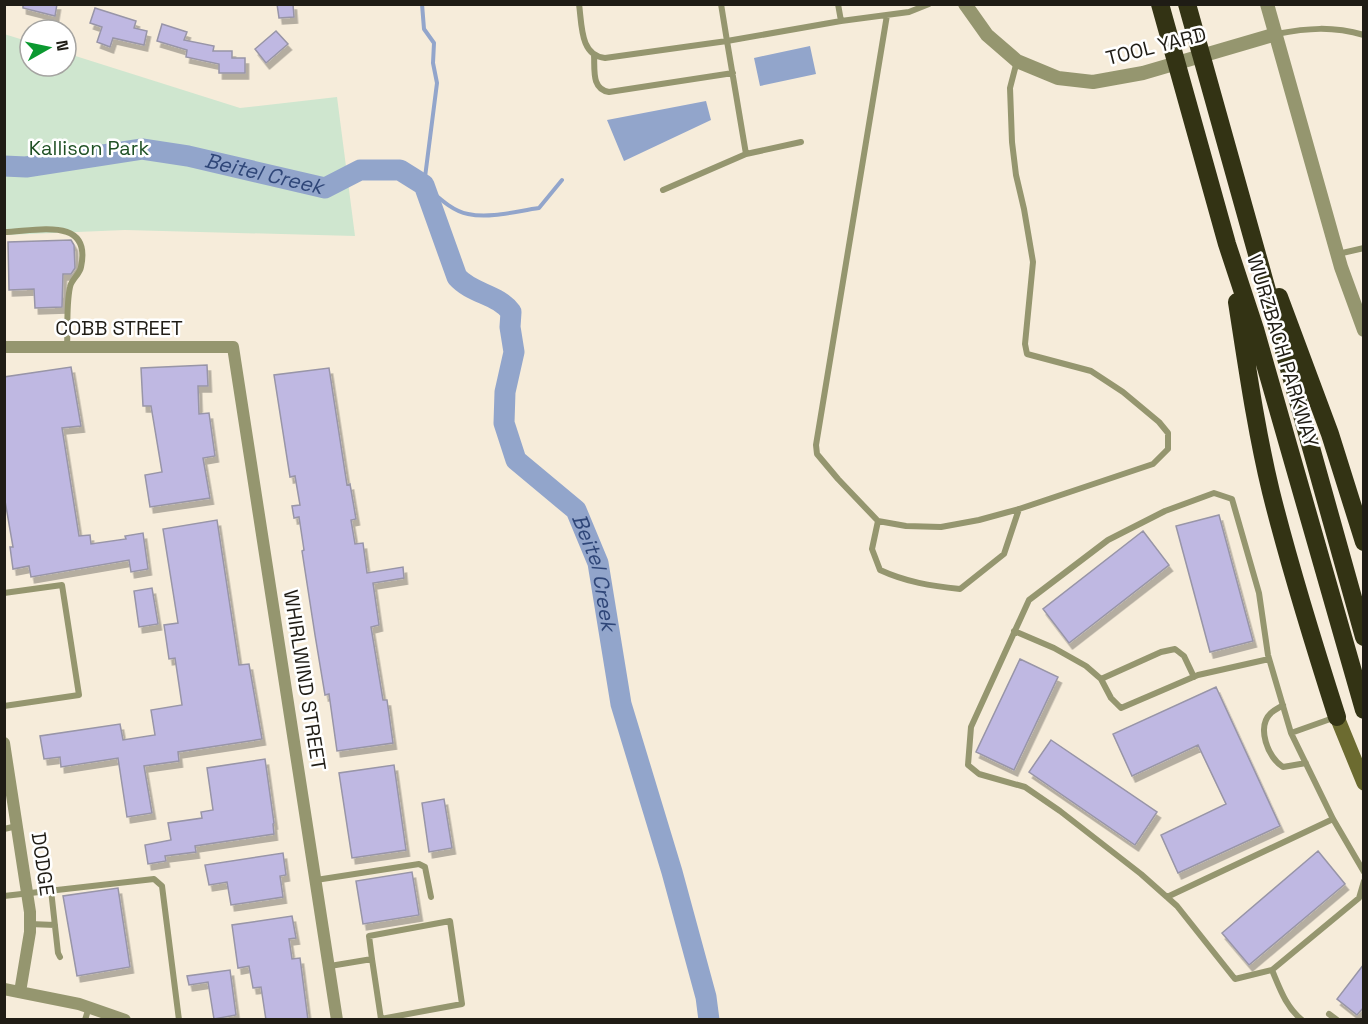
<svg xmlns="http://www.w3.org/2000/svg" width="1368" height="1024" font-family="'Space Grotesk',sans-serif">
<defs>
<filter id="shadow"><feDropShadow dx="3.5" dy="6" stdDeviation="0" flood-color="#0004"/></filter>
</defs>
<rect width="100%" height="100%" fill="#f6ecda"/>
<path fill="#cfe6cf" d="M4,34L30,42V66H66V53L240,108L337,97L355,236L125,230L5,235Z"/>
<path fill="#92a5cb" d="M810,46L816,74L760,86L754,58Z
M706,101L711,120L624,161L607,120Z"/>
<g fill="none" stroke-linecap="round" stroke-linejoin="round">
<path stroke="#92a5cb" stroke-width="4" d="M422,4L424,29L434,43L433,63L437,83L424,185C436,195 451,211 468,214C490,219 517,211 539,208L562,180"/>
<path stroke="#92a5cb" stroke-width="21" id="s1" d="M4,166L26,167L142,149L188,156L325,188L360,170H400L424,185L457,277C472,294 498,294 511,312L510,327L514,352L505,392L504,423L516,460L576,510L598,563L621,704L672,872L706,997L709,1020"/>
</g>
<path fill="#bfb8e2" stroke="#9895a7" stroke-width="1.5" filter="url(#shadow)" d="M23,4H57L55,16L23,8Z
M277,4H293L294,17L279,18Z
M95,8L136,21L134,28L147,31L144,45L113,38L110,47L97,42L102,27L90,23Z
M162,24L187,32L184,40L214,46L213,51H232V58H245V73H219V64L186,57L187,50L157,41Z
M276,31L288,44L266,63L255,49Z
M71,240L74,245L75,268L71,274H63L62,307L35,308L34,289L9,290L8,242Z
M207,365L208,386H198L199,414L209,413L215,456L203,458L210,498L150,507L145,475L162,472L151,406H143L141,368Z
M71,367L81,426L62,428L79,536L90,535L91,544L126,539L125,536L143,533L148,569L131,572L129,560L31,577L29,566L13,569L10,547H13L4,495V377Z
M329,368L347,485L350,484L356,519L351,520L355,544L363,543L367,573L403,567L404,578L373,583L379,625L371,627L383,700H387L393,743L337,751L329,694L325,695L315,635L302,551L304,550L299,517L294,518L292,506L300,505L295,476L290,477L274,375Z
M1219,515L1253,641L1210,652L1176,526Z
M217,520L239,665L249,664L262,739L178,752L179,761L144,766L152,813L127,817L118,758L61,767L60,757L44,759L40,736L120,724L123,740L155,735L151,710L182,705L175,658L169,659L164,625L178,623L163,529Z
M1143,531L1169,565L1069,643L1043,609Z
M152,588L158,624L139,627L134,591Z
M1020,659L1058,677L1014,770L976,752Z
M1216,687L1280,826L1178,873L1161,835L1226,804L1198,745L1132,776L1113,734Z
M1051,740L1157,812L1135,845L1029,772Z
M265,759L274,823L273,824L274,834L195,846L196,852L165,856L166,861L148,864L145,845L171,840L168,823L202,818L201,812L213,810L207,768Z
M394,765L406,850L352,858L339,773Z
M444,799L452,848L429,852L422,803Z
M1318,851L1345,884L1249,965L1222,933Z
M283,853L286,875L280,876L283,897L231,905L227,882L209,885L205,865Z
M412,872L419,915L363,924L356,881Z
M118,888L130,967L77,976L63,896Z
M292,916L296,938L289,939L292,959L300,958L308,1020H266L261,987L253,988L249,966L238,968L232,925Z
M1364,964V1007L1357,1015L1337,999Z
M230,970L236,1015L214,1019L208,982L189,985L187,976Z"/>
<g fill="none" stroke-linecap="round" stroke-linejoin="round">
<path stroke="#95966f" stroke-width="6" d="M579,4C582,25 580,56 605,58L727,41L746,154L801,142
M721,4L727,41L841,21
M838,4L841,21L909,12L929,4
M887,15L816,445L817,454L838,479L878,521L906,526L941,527L979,520L1019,509L1153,464L1168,449V433L1159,422L1123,392L1091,371L1027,354L1025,344L1033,262L1024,209L1016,175L1012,142L1010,88L1017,61
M1276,34C1308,28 1332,26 1364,35
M594,55C595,69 591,89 609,92L733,73
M663,190L746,154
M4,232C37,231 92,216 81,267C80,274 71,280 70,287C66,306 68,328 67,347
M1338,254L1364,248
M878,521L872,549L880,570C906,582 931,586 960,589L1004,554L1019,509
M4,593L62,585L79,695L4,706
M1014,631L1054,648L1086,666L1101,679L1111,698L1121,708L1198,675L1269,659
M1101,679L1161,652L1175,649L1184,656L1194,677
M1283,705C1279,708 1274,710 1271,713C1256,727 1268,758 1283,767L1306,763
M1336,717L1291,733L1268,655L1259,593L1232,499L1214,493L1165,511L1108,540L1029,600L971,727L968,765L979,774L1025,787L1060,811L1141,874L1177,906L1235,979L1272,970L1359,898L1364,881
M1291,733L1333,819L1364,872
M4,829L17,826
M316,880L419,864L425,867L431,897
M51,890L58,953L60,957
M4,896L154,879L162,886L179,1020
M1167,897L1333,819
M30,924L55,925
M330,966L372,959L381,1019L462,1004L450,921L369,936L372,959
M1272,970C1280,989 1286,1007 1302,1020
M1329,1014L1337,1020
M85,1020L89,1007"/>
<path stroke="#95966f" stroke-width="12" d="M4,347H233L337,1020
M4,743L30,912V932L20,992
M4,989L79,1004L125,1020"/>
<path stroke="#95966f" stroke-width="14" d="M965,4L987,35L1017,61L1058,78L1093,82L1143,73L1276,34
M1267,4L1341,267L1364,330"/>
<path stroke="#6c6b30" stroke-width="15" d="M1337,717L1364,783"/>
<path stroke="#333314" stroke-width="18" d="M1160,4L1227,244L1255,329L1364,710
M1187,4L1364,637
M1279,297L1330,434L1364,542
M1237,302C1247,366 1256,430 1271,492C1290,568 1313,642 1337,717"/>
</g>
<g text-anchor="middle" stroke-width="5" stroke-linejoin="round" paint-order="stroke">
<g font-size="20" fill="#1f1c15" stroke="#fff">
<text transform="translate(1156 46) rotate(-14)" y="7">TOOL YARD</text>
<text x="119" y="335">COBB STREET</text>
<text transform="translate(1283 351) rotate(73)" y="7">WURZBACH PARKWAY</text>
<text transform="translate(305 680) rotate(81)" y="7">WHIRLWIND STREET</text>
<text transform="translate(43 864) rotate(82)" y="7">DODGE</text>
</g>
<g font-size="20" fill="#205125" stroke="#fff">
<text x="89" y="155">Kallison Park</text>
</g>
<g font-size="21" font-style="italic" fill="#2f4678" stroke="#fff">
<text dy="7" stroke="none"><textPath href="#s1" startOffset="264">Beitel Creek</textPath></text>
<text dy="7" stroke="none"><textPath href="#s1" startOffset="892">Beitel Creek</textPath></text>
</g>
</g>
<rect width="1368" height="1024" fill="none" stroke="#1f1c15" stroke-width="12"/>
<g transform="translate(48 48) rotate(81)"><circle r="28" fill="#ffffff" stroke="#a5a4a1" stroke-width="1.5"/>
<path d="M0-4.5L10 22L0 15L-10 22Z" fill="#0b9930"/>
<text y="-9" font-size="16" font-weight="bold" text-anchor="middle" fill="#1f1c15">N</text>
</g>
</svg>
